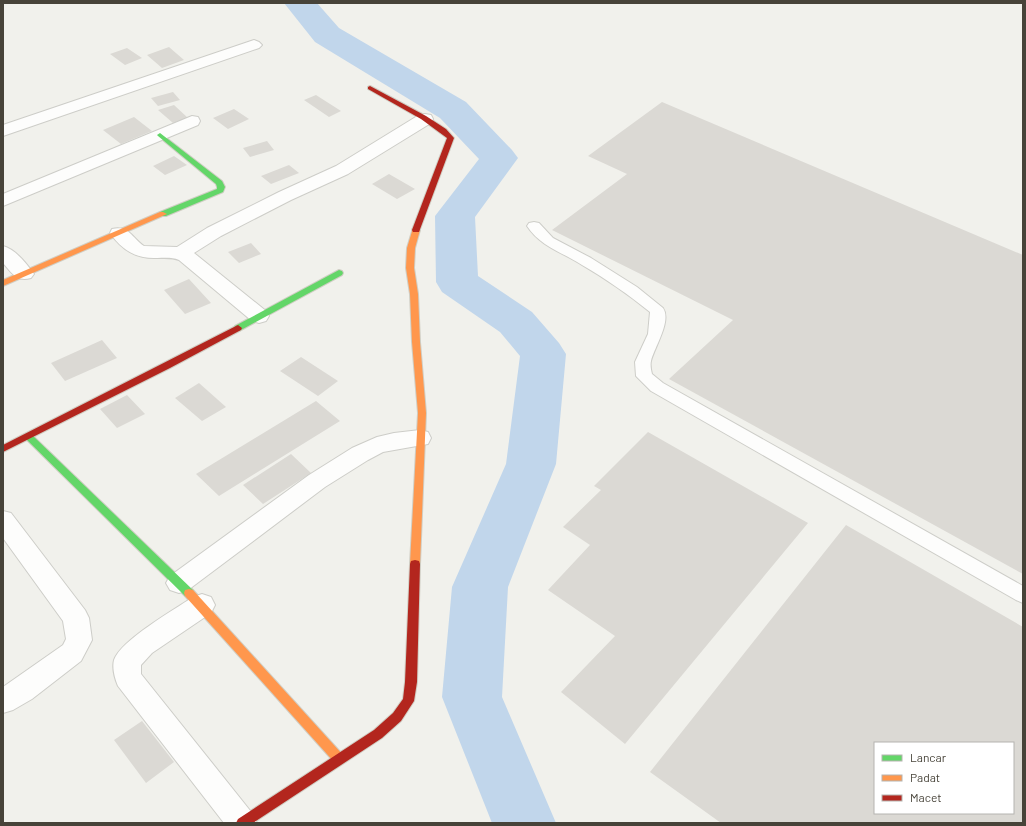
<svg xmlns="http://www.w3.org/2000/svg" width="1026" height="826" font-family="Barlow,sans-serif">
<rect width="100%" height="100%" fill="#f1f1ec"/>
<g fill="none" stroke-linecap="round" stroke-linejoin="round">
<path fill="#c1d6eb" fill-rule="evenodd" d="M284,3H317L339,28L466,102L512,150L518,158L475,217L478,276L532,312L559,343L566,354L556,464L508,587L502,697L556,823H492L442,697L452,587L506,464L520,356L500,332L442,292L436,282L435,216L479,159L440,118L315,42Z"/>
</g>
<path fill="#dbd9d4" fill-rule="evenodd" d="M169,47L184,60L162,68L147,55Z
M127,48L142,58L125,65L110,54Z
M173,92L180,100L158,106L151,98Z
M316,95L341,111L329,117L304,100Z
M662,102L1023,255V574L669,379L733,320L552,230L627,174L588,156Z
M174,105L188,118L173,123L158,110Z
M234,109L249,119L228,129L213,118Z
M134,117L152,131L121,144L103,130Z
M267,141L274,150L250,157L243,148Z
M174,156L187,165L165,175L153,166Z
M289,165L299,173L271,184L261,176Z
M389,174L415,189L397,199L372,184Z
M251,243L261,254L239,263L228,252Z
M189,279L211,303L185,314L164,290Z
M102,340L117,358L65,381L51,363Z
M301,357L338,381L318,396L280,371Z
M199,383L226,407L202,421L175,398Z
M127,395L145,414L117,428L100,409Z
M316,401L340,421L219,496L196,474Z
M648,432L808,523L625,744L561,692L615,636L548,590L590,545L563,527L601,490L594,486Z
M291,454L311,473L263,504L243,485Z
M846,525L1023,627V823H721L650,772ZM875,743H1013V813H875Z
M142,721L174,762L146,783L114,740Z"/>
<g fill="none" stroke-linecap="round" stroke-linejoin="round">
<g stroke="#cdcdc8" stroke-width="2">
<path id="lane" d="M534,222L539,223L553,238L591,258L637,287L663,308C672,321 654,348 651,361C650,365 651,370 652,374L663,383L1023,586V603L1016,600L651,391L636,376L635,362L648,334L650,312C629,295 606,279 582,265C562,252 541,247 527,226L529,223Z"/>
</g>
<g stroke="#cdcdc8" stroke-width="2">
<path id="street" d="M254,40L259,42L262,45L259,48L3,136V125Z
M425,114L431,115L433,119L431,123L348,174L291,200L221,236L194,253L266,311L269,316L266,321L259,323L252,321L179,260C172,257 165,258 157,258C136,259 122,250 110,233L112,229C129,225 132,238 144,246L177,247L207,228L279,192L336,166L419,115Z
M192,116L198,117L200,121L198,125L3,206V194Z
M3,246C15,249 27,264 34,274L31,278C16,282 12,273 3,263Z
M420,430L428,432L431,438L428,444L383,452L368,460L325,487L188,590L179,593L170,590L166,583L170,576L309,475L352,448L377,437L394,433Z
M3,511L11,513L85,610L89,618L92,640L81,661L32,699L13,710L3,713V687L63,645L66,639L63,621L3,538Z
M202,594L211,597L215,605L211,613L152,653L141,665V674L252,813L257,823H224L118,686C115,679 112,668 114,660C121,640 174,610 193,597Z"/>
</g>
<g stroke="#d0cec4" stroke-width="2">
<path id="fast" d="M160,133L222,181L225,187L223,192L166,216H160V212L217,189V187L216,184L158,136L157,135Z
M339,270L342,271L343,273L342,275L241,330L238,331L234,328L235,326Z
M29,434L32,435L193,590L194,593L193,596L189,597L185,596L26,439L24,437L26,435Z"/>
</g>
<g stroke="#d0cec4" stroke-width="2">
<path id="slow" d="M160,212H163L167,214L3,286V280Z
M413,228H419L420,230L415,248L414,268L418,294L420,342L426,413L420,564L419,567L415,568L411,567L410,564L418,413L412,342L410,294L406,268L407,248Z
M189,589L193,590L343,755L345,759L343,763L339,764L335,763L185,596L184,593L185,590Z"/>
</g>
<g stroke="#d0cec4" stroke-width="2">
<path id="jam" d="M370,86L426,116L446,129L454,138L419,232H413L412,230L447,138L421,119L368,89V87Z
M238,325L242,328L241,330L170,368L3,452V445Z
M415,560L419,561L420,564L417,682L414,701L401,721L382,738L253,823H236L238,819L374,730L393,713L403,699L405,682L410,564L411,561Z"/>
</g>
<use href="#lane" fill="#fdfdfc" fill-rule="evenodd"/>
<use href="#street" fill="#fdfdfc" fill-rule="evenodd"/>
<use href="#fast" fill="#63d668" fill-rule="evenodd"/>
<use href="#slow" fill="#ff974d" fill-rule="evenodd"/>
<use href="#jam" fill="#b3261e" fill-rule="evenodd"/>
</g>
<rect width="1026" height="826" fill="none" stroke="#474339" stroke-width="8"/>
<rect x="874" y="742" width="140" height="72" fill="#ffffff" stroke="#b5b4b0"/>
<rect x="882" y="755" width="20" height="6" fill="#63d668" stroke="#b5b4b0"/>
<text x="910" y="762" font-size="12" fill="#474339">Lancar</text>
<rect x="882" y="775" width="20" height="6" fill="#ff974d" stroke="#b5b4b0"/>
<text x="910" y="782" font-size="12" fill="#474339">Padat</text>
<rect x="882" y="795" width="20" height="6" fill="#b3261e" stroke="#b5b4b0"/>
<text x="910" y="802" font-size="12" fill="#474339">Macet</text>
</svg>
